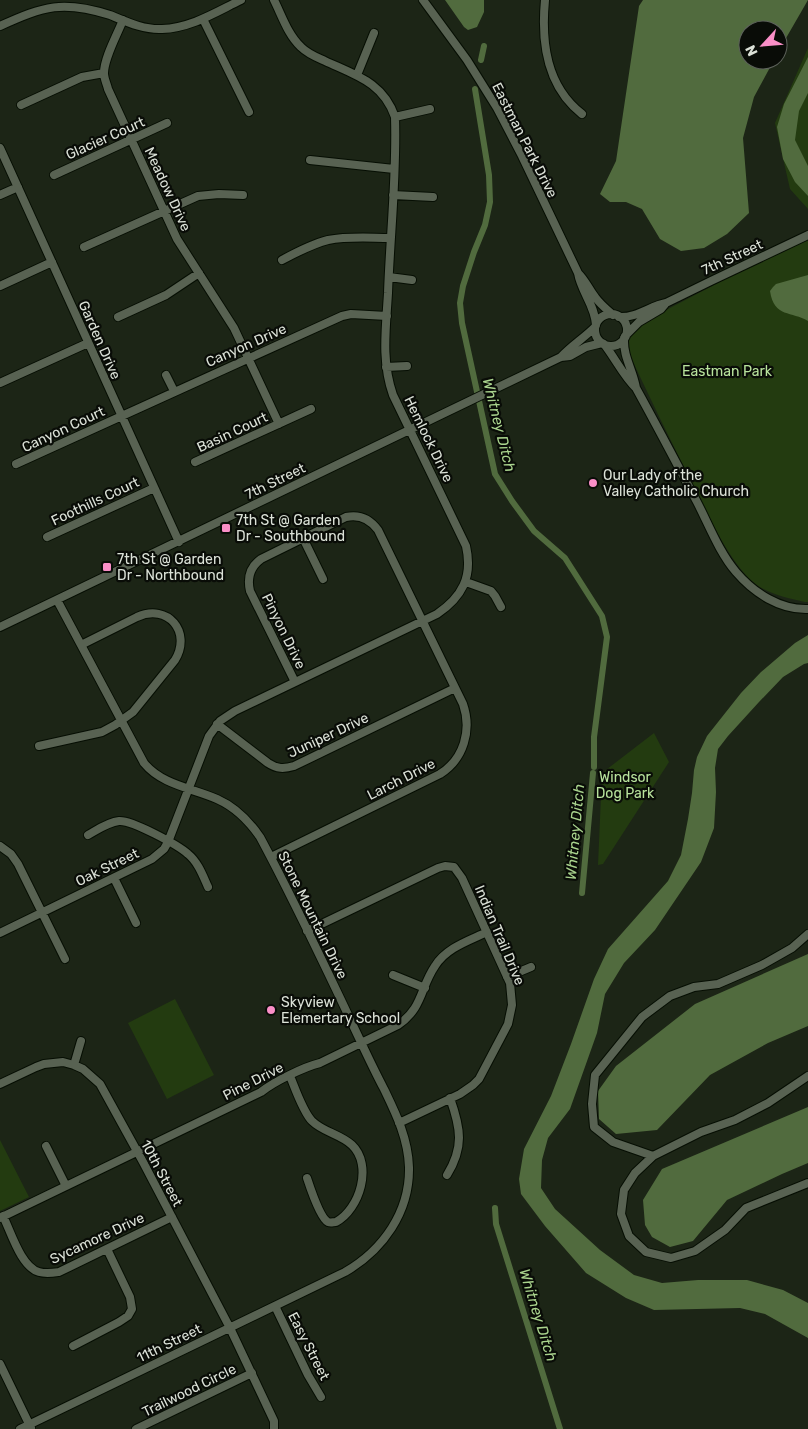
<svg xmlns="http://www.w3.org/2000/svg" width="808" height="1429" font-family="Rubik,sans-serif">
<rect width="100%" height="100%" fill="#1c2516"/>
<path fill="#233b10" d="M808,48V209L790,189L775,123Z
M808,239V602H805C788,598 767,594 753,582C731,563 711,521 698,495C672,443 646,391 622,338L624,332L735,274Z
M654,733L669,762L603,864L598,865L602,773Z
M175,999L214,1075L167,1099L128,1023Z
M0,1140L29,1197L0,1211Z"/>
<path fill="#516b3e" d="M445,0H484V12L477,27L468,30L464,27Z
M643,0H808L778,52V30H748V60H774L754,97L743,138L749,213L727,234L704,248L681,251L660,239L642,209L626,202H610L600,194L616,161L639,6Z
M808,57V93L799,111L795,140L808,166V196L795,182L783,159L777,127L784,104Z
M808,275V321C792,311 774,318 770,291L773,287L776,284Z
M808,635V663L804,664L783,677L759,702L728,736L718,749L715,768L716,792L714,828L701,862L655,930L624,963L605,994L597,1033L570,1109L548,1138L542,1160L541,1188L555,1209L600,1250L634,1275L662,1283L698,1280H747L783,1290L808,1303V1338L765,1314L740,1308L654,1310L626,1298L586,1273L545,1226L521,1194L519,1179L524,1149L551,1096L571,1044L594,979L608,949L668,881L681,855L688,819L692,793L694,770L697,757L707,736L741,693L761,672L795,643Z
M808,954V1026L768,1043L710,1075L657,1130L616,1134L599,1119L598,1091L616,1066L695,1004Z
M808,1107V1163L782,1174L727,1200L693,1241L670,1247L652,1237L645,1225L643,1200L662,1169Z"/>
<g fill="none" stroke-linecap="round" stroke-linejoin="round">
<path stroke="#516b3e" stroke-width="6" d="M481,60L484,46
M475,89L489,175L490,202L485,225L474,252L463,286L460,303L462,323L495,474L512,501L534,531L565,558L602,616L607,637L594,737V767
M582,893L593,773
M495,1208L496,1224L560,1429"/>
<g stroke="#060e03" stroke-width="10">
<path id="minor" d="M423,0L467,60L497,108L522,156L578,273C581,292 595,305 596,325
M545,0C541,42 546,86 582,114
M203,19L249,112
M123,20C117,35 104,58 104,73C104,79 107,84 108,89L177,239L234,328L279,424
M0,26C44,6 63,0 110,15C127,22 144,30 162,29C191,28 216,12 241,0
M357,75L374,33
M21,105L82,77L104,73
M395,117L430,109
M0,148L179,542
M310,160L394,169
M54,175L167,123
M0,195L18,187
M393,195L433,197
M84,247L198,196L219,194L243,195
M282,260C297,252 312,244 328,240C349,236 370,238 390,238
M578,273C586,281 588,288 595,297C600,304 606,309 613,315
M389,277L412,280
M0,286L52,262
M595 330a16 16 0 1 1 32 0a16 16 0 1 1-32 0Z
M118,317L166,295L199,273
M619,317C637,318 650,306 666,303L711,281L808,235
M625,336L639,322L661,309L666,303
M624,338C623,357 633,370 636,388C657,426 677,464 697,502C709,525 719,552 736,572C754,593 780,610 808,609
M604,344C615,358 624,377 636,388
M561,357C571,346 584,338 595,327
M386,367L407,366
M166,375L174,391
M0,383L88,343
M195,462L311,409
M16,464L342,316L351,314L387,316
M47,537L154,488
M303,538L323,579
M466,582L491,591L495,596L501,607
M0,627L561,357L570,356L586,347L602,343
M217,724L268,763C277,769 284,769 294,766L455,688
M39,746L102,732L115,725L133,712L175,660C192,632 168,603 137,617L81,645
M88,835C97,830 108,822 119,821C132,820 178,845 188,854C198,862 203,876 208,887
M0,846L11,854L18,864L65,959
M271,857L440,774C464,759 472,730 463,704L378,530C370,519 360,514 346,517L261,559C250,567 247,578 250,591L295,682
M114,878L136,923
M307,931L438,868L445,866L454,867L462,878L510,983L512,1005L508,1024L479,1079L473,1085L460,1094L399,1123
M0,933L152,859L164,849L168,842L209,736L220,721L235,711L437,614C462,597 473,577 466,546L393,395C381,361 386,328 388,293C390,235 397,176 395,117C383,82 355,75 325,61C316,57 308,54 301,47C288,35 282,16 274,0
M393,975L425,988
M507,977L531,967
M74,1065L81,1041
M290,1076C295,1088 303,1112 312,1121C323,1132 340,1134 352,1145C373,1165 360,1209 336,1222C333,1222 331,1223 328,1222C320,1218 310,1187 307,1178
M808,1076L768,1103L735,1120L701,1132L653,1156L635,1173L624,1190L621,1214L629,1236L646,1252L671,1258L695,1251L725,1230L746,1208L808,1183
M0,1084L36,1067L44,1064L63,1062L74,1065L83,1069L100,1084L143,1162L230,1328L274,1421V1429
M46,1146L66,1186
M653,1156L613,1142L594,1127L592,1104L595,1075L642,1017L670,996L694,987L718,984L762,965L792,948L808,934
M447,1175C464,1147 461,1129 450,1098
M3,1216C11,1232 21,1267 39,1272C46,1274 52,1273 59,1272L172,1217
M0,1218L261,1092C275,1081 304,1067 320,1063L398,1025C423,1008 420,988 435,966C446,948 468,941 487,932
M275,1306L308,1375L321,1397
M73,1346L119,1322L128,1316L132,1309L130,1297L107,1249
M0,1364L31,1428
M20,1429L345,1272C383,1250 410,1212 409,1167C408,1138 396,1114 384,1089C375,1072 367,1055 359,1038C327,970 295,902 260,837C249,821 235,807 217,799C192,788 162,785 144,763L57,600
M136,1429L252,1373"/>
</g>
<use href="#minor" stroke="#586252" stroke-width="8"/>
</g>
<g fill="#fa8fc7" stroke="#090c07" stroke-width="2">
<circle cx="593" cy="483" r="5"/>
<rect x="221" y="523" width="10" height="10" rx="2.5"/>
<rect x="102" y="562" width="10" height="10" rx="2.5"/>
<circle cx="271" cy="1010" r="5"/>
</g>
<g text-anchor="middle" stroke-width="4.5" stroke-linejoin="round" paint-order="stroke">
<g font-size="14" fill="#dce2d8" stroke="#090c07">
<text transform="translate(105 138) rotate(-24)" y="5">Glacier Court</text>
<text transform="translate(525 140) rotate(63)" y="5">Eastman Park Drive</text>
<text transform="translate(168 189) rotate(65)" y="5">Meadow Drive</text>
<text transform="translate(732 257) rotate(-25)" y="5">7th Street</text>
<text transform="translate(100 340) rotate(66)" y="5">Garden Drive</text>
<text transform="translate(246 345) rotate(-24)" y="5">Canyon Drive</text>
<text transform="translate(63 429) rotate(-25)" y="5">Canyon Court</text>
<text transform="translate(232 432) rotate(-25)" y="5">Basin Court</text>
<text transform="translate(429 439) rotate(64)" y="5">Hemlock Drive</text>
<text transform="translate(275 481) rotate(-26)" y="5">7th Street</text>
<text transform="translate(95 501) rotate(-25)" y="5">Foothills Court</text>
<text transform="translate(284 631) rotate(64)" y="5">Pinyon Drive</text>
<text transform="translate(328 735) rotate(-25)" y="5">Juniper Drive</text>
<text transform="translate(401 779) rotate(-27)" y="5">Larch Drive</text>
<text transform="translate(107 867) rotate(-26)" y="5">Oak Street</text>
<text transform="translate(313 915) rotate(64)" y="5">Stone Mountain Drive</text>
<text transform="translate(500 935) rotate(67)" y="5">Indian Trail Drive</text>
<text transform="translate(253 1081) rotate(-27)" y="5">Pine Drive</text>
<text transform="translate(162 1173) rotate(62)" y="5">10th Street</text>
<text transform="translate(97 1238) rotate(-25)" y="5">Sycamore Drive</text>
<text transform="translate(169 1343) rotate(-26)" y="5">11th Street</text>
<text transform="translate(309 1346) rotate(63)" y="5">Easy Street</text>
<text transform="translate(189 1390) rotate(-26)" y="5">Trailwood Circle</text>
</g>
<g font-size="14" fill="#b8e39c" stroke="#090c07">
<text x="727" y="376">Eastman Park</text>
<text x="625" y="782">Windsor<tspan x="625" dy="16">Dog Park</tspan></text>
</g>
<g font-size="14" fill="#dce2d8" stroke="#090c07" text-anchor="start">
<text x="603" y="480">Our Lady of the<tspan x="603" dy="16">Valley Catholic Church</tspan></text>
<text x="236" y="525">7th St @ Garden<tspan x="236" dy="16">Dr - Southbound</tspan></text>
<text x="117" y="564">7th St @ Garden<tspan x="117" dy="16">Dr - Northbound</tspan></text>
<text x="281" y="1007">Skyview<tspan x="281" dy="16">Elemertary School</tspan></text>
</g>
<g font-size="15" font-style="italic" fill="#a9d38d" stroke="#090c07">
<text transform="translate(499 425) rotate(76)" y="5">Whitney Ditch</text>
<text transform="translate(575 832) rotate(-85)" y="5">Whitney Ditch</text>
<text transform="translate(538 1315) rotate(73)" y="5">Whitney Ditch</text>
</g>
</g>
<g transform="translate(763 45) rotate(244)"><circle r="24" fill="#090c07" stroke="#5d625b"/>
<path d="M0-4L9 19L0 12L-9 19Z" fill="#fa8fc7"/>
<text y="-8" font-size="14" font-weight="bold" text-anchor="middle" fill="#dce2d8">N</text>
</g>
</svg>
